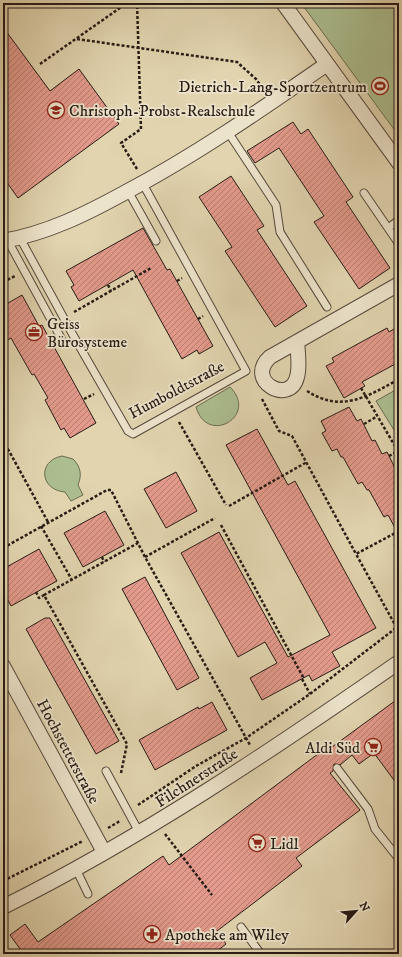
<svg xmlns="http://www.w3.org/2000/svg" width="402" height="957" font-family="'IM FELL DW Pica',serif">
<defs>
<pattern id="building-hatch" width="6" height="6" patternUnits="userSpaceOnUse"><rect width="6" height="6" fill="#e39a8c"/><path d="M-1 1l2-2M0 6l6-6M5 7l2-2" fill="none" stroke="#b87d71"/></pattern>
</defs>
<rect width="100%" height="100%" fill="#e1d4af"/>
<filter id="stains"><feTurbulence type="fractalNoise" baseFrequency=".005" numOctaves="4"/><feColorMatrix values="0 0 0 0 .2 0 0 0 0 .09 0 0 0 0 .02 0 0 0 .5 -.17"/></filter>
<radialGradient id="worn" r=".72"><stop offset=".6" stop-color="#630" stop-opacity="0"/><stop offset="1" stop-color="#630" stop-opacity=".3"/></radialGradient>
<path fill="#acbe90" stroke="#6a6c52" d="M301,3H399V136Z
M230,387C259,416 207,446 196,407Z
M399,388V438L376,401Z
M62,456L73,459C81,467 82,475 78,485L83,495L71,501L65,492C40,490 37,461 62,456Z"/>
<path fill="url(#building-hatch)" stroke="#271b15" d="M3,27L50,91L79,69L119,124L18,198L3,177Z
M293,122L301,134L308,129L353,197L346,202L390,268L359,289L314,222L324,216L279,148L255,163L247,151Z
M231,176L264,226L257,230L307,306L275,327L225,251L232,247L199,197Z
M143,228L167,270L170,269L213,346L199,354L197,350L182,359L133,270L79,301L71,287L74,285L66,271Z
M22,295L39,326L42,325L96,423L70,438L64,428L61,430L45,400L48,398L34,374L32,375L11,338L3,343V306Z
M399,326V362L362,382L365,386L344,398L326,366L334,362L332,358L387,328L389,332Z
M349,407L357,421L361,419L372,441L375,440L382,454L387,452L399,476V535L388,515L384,517L369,490H367L362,482L358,484L343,457H341L337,449L332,451L322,433L326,431L321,421Z
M257,429L288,485L295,481L376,628L332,652L340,666L312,681L309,675L262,700L250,678L277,663L265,642L238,657L181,553L219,532L288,657L330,635L226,445Z
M176,472L197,511L166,528L144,489Z
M105,511L124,545L83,567L64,533Z
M39,549L57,581L11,606L3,591V569Z
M145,577L199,678L177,690L122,589Z
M45,618H50L119,741L96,754L26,629Z
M399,698V787L374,753L359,764L352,755L340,765L334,764L333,771L330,773L360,810L296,858L302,866L217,931L226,944L213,954H21L23,953L10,935L25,924L38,942L163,856L169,865L330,745L332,747Z
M212,702L227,730L155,770L139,740L198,707L199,709Z"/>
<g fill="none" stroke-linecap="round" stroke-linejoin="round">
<g stroke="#56493c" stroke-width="9">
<path id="service" d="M228,132L276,205L280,232L327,307
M128,191L156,241
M364,193L388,228L399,220
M388,228L399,244
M20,238L73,335L128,431L133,434L246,371L143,184
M8,241L61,338
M337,768L368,809L375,829L399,859
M106,771L139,832
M76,869L88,894
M241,927L261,954"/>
</g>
<g stroke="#56493c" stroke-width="16">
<path id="minor" d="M283,3L399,163
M3,241C48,233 86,214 126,192C196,155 262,109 327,64
M297,342C298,353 300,367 297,377C290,406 244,381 270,357L399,284
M3,666L104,852
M3,907C142,838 272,750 399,662"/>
</g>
<path stroke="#271b15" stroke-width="2.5" stroke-dasharray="3 2" stroke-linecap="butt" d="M77,39L237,62L256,79L263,89
M40,64L127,3
M137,169L121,143L141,129L137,3
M177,281L182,278
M3,282L15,276
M108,285L111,291
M74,312L151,268
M198,319L203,316
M397,369L399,373
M361,388L399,453
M307,391C341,413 367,397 399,379
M84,399L94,394
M262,399L279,431L292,436L356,554
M179,422L226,505
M364,424L376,417
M3,440L48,522
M389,456L398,451
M229,506L307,462
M221,525L303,677L302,679L310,694
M41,526L72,580
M399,531L356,554L399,632
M396,533L399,540
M394,546L399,543
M3,548L107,490H111L145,557L250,745
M102,557L104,562
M145,557L215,518
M36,592L39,598L44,595
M121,773L127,744L44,595L138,543
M138,805L196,766L246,738L310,694L396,628
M108,828L120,821
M165,834L212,895
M3,881L83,841
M393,954L399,950"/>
<use href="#service" stroke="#ece3cb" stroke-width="7"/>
<use href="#minor" stroke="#ece3cb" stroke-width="14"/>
</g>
<defs>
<g id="stadium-ring" transform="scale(0.9)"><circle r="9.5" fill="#ece3cb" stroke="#8f2418" stroke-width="1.5"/><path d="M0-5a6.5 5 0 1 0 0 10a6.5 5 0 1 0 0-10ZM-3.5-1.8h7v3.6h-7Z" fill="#8f2418"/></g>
<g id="school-ring" transform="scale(0.9)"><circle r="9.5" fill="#ece3cb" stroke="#8f2418" stroke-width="1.5"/><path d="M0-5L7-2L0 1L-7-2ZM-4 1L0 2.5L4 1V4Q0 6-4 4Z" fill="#8f2418"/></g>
<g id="office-ring" transform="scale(0.9)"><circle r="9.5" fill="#ece3cb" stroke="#8f2418" stroke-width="1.5"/><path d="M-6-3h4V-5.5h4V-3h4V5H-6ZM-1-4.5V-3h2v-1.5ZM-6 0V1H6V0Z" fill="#8f2418"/></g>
<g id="supermarket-ring" transform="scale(0.9)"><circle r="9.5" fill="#ece3cb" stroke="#8f2418" stroke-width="1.5"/><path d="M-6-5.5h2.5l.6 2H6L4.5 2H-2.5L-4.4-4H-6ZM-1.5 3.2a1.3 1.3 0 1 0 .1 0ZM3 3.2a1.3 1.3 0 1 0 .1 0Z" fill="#8f2418"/></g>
<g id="pharmacy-ring" transform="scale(0.9)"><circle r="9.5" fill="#ece3cb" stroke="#8f2418" stroke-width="1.5"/><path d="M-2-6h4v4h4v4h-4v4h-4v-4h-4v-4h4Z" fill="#8f2418"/></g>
</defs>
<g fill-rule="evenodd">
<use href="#stadium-ring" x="380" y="86"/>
<use href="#school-ring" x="56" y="110"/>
<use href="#office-ring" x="34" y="332"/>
<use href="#supermarket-ring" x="373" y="747"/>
<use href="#supermarket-ring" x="257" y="843"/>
<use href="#pharmacy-ring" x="152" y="934"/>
</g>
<g text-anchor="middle" stroke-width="3.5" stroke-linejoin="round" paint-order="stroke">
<g font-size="16" fill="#271b15" stroke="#ece3cb" text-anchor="start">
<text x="367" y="92" text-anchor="end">Dietrich-Lang-Sportzentrum</text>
<text x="69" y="116">Christoph-Probst-Realschule</text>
<text x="47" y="329">Geiss<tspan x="47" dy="18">Bürosysteme</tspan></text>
<text x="360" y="753" text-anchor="end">Aldi Süd</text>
<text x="270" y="849">Lidl</text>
<text x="165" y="940">Apotheke am Wiley</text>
</g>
<g font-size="16" fill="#271b15" stroke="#ece3cb">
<text transform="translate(176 389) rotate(-28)" y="6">Humboldtstraße</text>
<text transform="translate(69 751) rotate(62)" y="6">Hochstetterstraße</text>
<text transform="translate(196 777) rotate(-33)" y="6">Filchnerstraße</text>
</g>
</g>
<rect width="402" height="957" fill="none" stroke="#e1d4af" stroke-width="16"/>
<rect x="4" y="4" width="394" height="949" fill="none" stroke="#271b15" stroke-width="2"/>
<rect x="8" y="8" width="386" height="941" fill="none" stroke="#271b15"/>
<g transform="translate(356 911) rotate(63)" stroke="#ece3cb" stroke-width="3" paint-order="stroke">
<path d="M0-3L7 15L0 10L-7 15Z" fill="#271b15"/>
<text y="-6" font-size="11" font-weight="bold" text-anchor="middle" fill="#271b15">N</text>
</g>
<rect width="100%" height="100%" filter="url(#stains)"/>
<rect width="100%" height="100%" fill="url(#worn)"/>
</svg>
